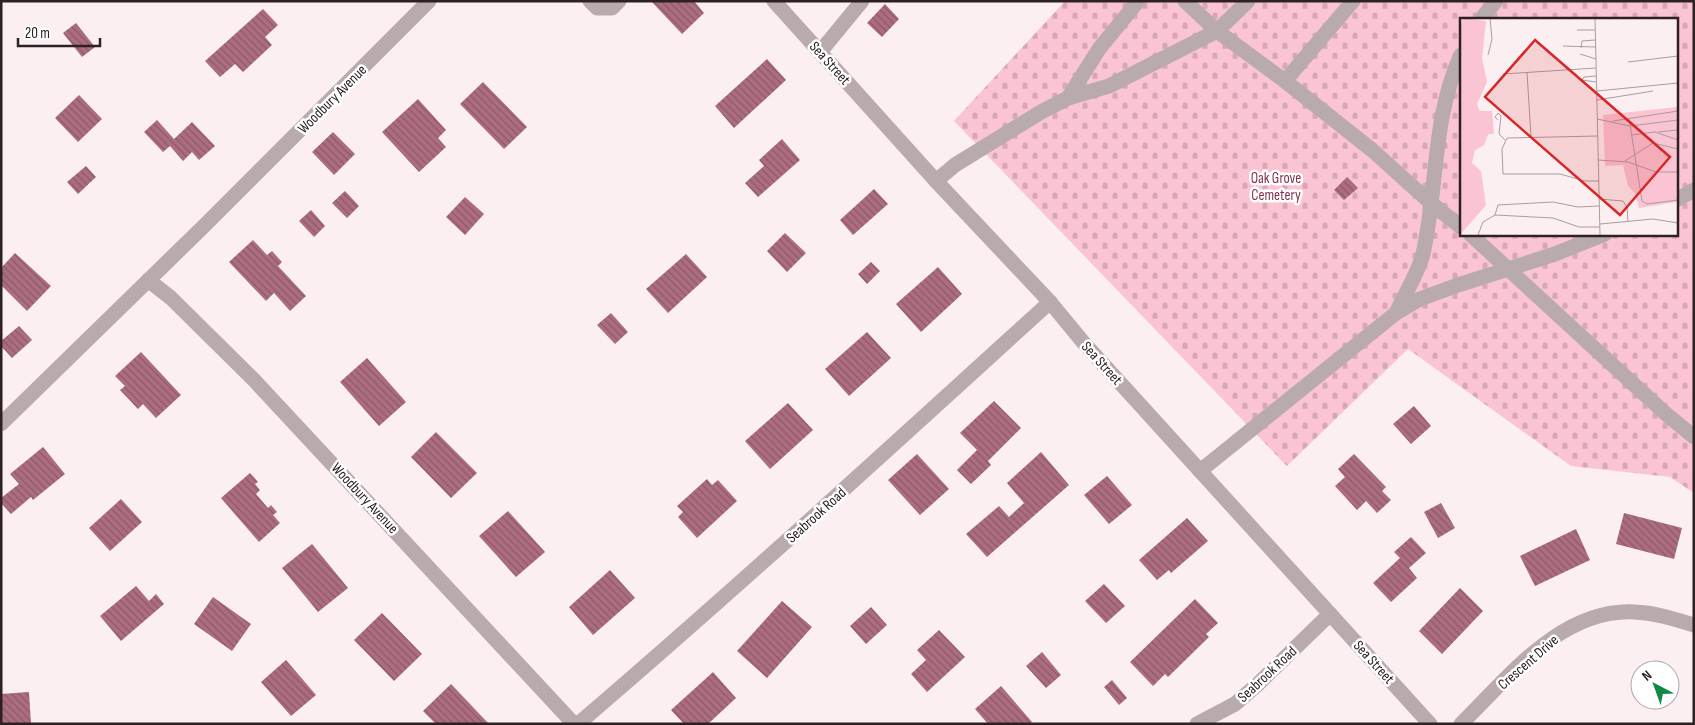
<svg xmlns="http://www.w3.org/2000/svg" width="1695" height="725" font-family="'Sofia Sans Condensed',sans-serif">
<defs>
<pattern id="cemetery-stones" width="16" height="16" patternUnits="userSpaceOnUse" patternTransform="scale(1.25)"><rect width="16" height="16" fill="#fac4d2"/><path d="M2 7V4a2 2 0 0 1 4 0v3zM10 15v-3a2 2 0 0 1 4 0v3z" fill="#d7a8b4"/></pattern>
<pattern id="building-back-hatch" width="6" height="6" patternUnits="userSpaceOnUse" patternTransform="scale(1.25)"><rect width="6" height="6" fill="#ac6d7f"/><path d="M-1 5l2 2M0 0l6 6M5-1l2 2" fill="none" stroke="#8c5968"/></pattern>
</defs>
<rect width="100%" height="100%" fill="#fceff2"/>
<path fill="url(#cemetery-stones)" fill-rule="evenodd" d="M1065,1H1694V493L1670,477L1571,466L1408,349L1287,466L954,121ZM1461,19H1676V234H1461Z"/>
<path fill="url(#building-back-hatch)" d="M651,1H694L704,13L682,34Z
M885,4L899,19L882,37L867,23Z
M263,9L278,25L265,37L272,45L243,72L235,64L220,77L205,61Z
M76,23L95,47L82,57L63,33Z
M767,59L786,80L734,128L715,106Z
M483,82L527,127L504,149L460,104Z
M79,95L102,119L78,142L55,118Z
M418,99L446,130L438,138L446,147L419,172L382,132Z
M157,120L174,139L192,122L215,146L199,160L192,152L183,161L170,146L163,152L144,132Z
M333,132L355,154L334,175L312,152Z
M782,139L800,160L758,197L745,183L764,166L759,160Z
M86,166L96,177L78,194L67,182Z
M1347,177L1358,188L1344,200L1334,190Z
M874,189L888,204L853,235L840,220Z
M345,191L359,206L347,218L332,203Z
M465,197L484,214L465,235L446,217Z
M311,210L325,226L314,237L299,221Z
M785,233L806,253L787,272L767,251Z
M253,240L267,255L272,251L282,262L278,266L306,296L290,311L274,293L266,301L229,262Z
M15,253L51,286L27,311L1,285V268Z
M686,254L707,277L668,313L646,289Z
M871,262L880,271L867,284L858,274Z
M938,267L962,294L921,332L896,304Z
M611,313L628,332L615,344L597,325Z
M19,326L32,340L12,358L1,346V341Z
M867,332L891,358L849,396L825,369Z
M141,352L181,395L156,418L143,404L138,409L120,390L125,386L115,376Z
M367,358L406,402L379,426L340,382Z
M994,401L1021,428L988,461L991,465L971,484L957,470L977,450L960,433Z
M788,403L813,430L770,469L745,441Z
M1414,406L1431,426L1411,444L1393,424Z
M436,432L477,473L451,498L411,457Z
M43,447L65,474L33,500L31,497L11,514L1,503V498L19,484L10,474Z
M1041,452L1069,485L987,557L966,534L999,506L1009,517L1024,503L1007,483Z
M917,454L949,489L920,515L888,480Z
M1354,454L1386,487L1382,491L1391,500L1377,513L1366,501L1357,510L1335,486L1345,477L1338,469Z
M250,473L258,482L255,484L260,490L256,494L268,508L271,505L277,512L273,515L280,523L259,542L221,498Z
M1107,476L1132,505L1109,524L1084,495Z
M707,479L712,485L718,480L737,501L697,538L678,517L683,512L677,506Z
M121,499L142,522L110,551L89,528Z
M1441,503L1455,528L1438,538L1424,512Z
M508,511L545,552L516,577L479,536Z
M1624,513L1682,528L1674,559L1616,544Z
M1187,518L1208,541L1171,573L1169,570L1157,580L1139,560Z
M1576,529L1590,560L1535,586L1520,556Z
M1411,537L1426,553L1409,568L1417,578L1391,602L1373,583L1400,558L1394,552Z
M312,544L348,588L318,612L282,568Z
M610,570L635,598L593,635L569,607Z
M1104,584L1125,606L1106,623L1085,601Z
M136,586L149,601L156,594L164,604L121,641L100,616Z
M1460,588L1483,611L1442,654L1419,631Z
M213,597L251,624L232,651L194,624Z
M1195,599L1218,623L1206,634L1209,637L1168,677L1165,674L1153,686L1130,662Z
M782,601L812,627L767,678L737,651Z
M871,607L887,625L866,644L850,626Z
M382,613L422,654L394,681L354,640Z
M939,630L965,657L927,692L911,674L926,660L917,650Z
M1042,652L1061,675L1046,688L1026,666Z
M286,660L316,695L291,716L261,682Z
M713,672L736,698L708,724H684L671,710Z
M1112,680L1127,698L1119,705L1104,687Z
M451,684L489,724H436L423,711Z
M1001,686L1032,722L1029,724H988L975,709Z
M29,692L31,724H1V694Z"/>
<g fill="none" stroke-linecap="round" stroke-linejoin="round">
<path stroke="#b8aaad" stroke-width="15" d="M590,1L597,8H612L619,1
M1185,1L1217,31L1285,81L1372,150L1432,204L1461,227
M1481,19L1496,1
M820,52L862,1
M1285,81L1353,1
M1068,98L1099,49L1138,1
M936,181L955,165L1041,112L1068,98L1109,86L1217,31L1248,1
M1676,200L1694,190
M1470,234L1666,414L1694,437
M1396,313C1404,296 1419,271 1423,254C1438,187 1432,118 1461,55
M1200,471L1396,313L1420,299L1458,285L1555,254L1605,234"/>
<path stroke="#b8aaad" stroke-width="15" d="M148,280L171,298L254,380L574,724
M1,424L205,225L429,1
M578,724C739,586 894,444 1050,302
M1197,724L1235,704L1258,684L1330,614
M1461,724C1508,678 1561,608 1635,612C1656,613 1674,619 1694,625"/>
<path stroke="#b8aaad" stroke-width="15" d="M774,1L936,181L1050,302L1083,342L1430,724"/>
</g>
<g text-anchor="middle" stroke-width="5" stroke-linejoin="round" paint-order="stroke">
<g font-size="15" fill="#2d2124" stroke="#fff">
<text transform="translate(830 63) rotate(48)" y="5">Sea Street</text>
<text transform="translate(332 99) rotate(-45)" y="5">Woodbury Avenue</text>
<text transform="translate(1102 363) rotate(48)" y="5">Sea Street</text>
<text transform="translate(365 498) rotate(47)" y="5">Woodbury Avenue</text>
<text transform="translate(816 515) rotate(-42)" y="5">Seabrook Road</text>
<text transform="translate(1374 662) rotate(48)" y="5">Sea Street</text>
<text transform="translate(1528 662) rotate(-41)" y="5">Crescent Drive</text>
<text transform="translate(1267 674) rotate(-43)" y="5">Seabrook Road</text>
</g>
<g font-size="15" fill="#81324e" stroke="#fff">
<text x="1276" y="183">Oak Grove<tspan x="1276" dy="17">Cemetery</tspan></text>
</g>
</g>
<g transform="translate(1460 18)">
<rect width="218" height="218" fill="#fceff2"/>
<path d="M16,93H32L34,116L6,117Z" fill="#fac4d2"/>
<path d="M3,0L26,3L22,40L27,64L17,86L28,117L24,127L15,132L12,145L21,153L26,187L0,217V10Z" fill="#fac4d2"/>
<path d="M217,89V184L179,190L175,175L168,168L163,147L145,148L143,97Z" fill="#fac4d2"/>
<path fill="none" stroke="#a99da0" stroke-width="1" d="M135,0L140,217M117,12H135M103,28L136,29M121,30L122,23L135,22M120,36L136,41M28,37L32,21L30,0M168,44L218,38M67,54L71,119M43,56L136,50M136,58L124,59L122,62L136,64M137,73L218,65M137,82L193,73M169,100L182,183L187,186L218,182M137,101L170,108L218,102M38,102L35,99L38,95L41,98L39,116L45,122M153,103L218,93M198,114L218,112M172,117L195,114L218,122M138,118L47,120L42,131L43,156H100L125,163H139M138,142L168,144L196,154H218M165,143L193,125L218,131M139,181L163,183L167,189L168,204M35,197L38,187L93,184L118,189L139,188M140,206L193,201L218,205M18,217L23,204L35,197L93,200L119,209H140"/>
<path fill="#d62828" fill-opacity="0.15" stroke="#d62828" stroke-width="2.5" d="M75,22L210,139L160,197L25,79Z"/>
<rect width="218" height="218" fill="none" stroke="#2d2124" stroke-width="2.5"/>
</g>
<rect width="1695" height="725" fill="none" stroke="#2d2124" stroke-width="5"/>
<g transform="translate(1655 685) rotate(319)"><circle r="24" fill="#ffffff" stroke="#aba6a7"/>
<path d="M0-4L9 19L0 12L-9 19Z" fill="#0f8a44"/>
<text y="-8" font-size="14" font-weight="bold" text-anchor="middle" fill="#2d2124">N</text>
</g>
<path d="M18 38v8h82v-8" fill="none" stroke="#2d2124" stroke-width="2.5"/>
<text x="25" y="38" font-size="15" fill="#2d2124" stroke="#ffffff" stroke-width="4" paint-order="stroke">20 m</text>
</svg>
